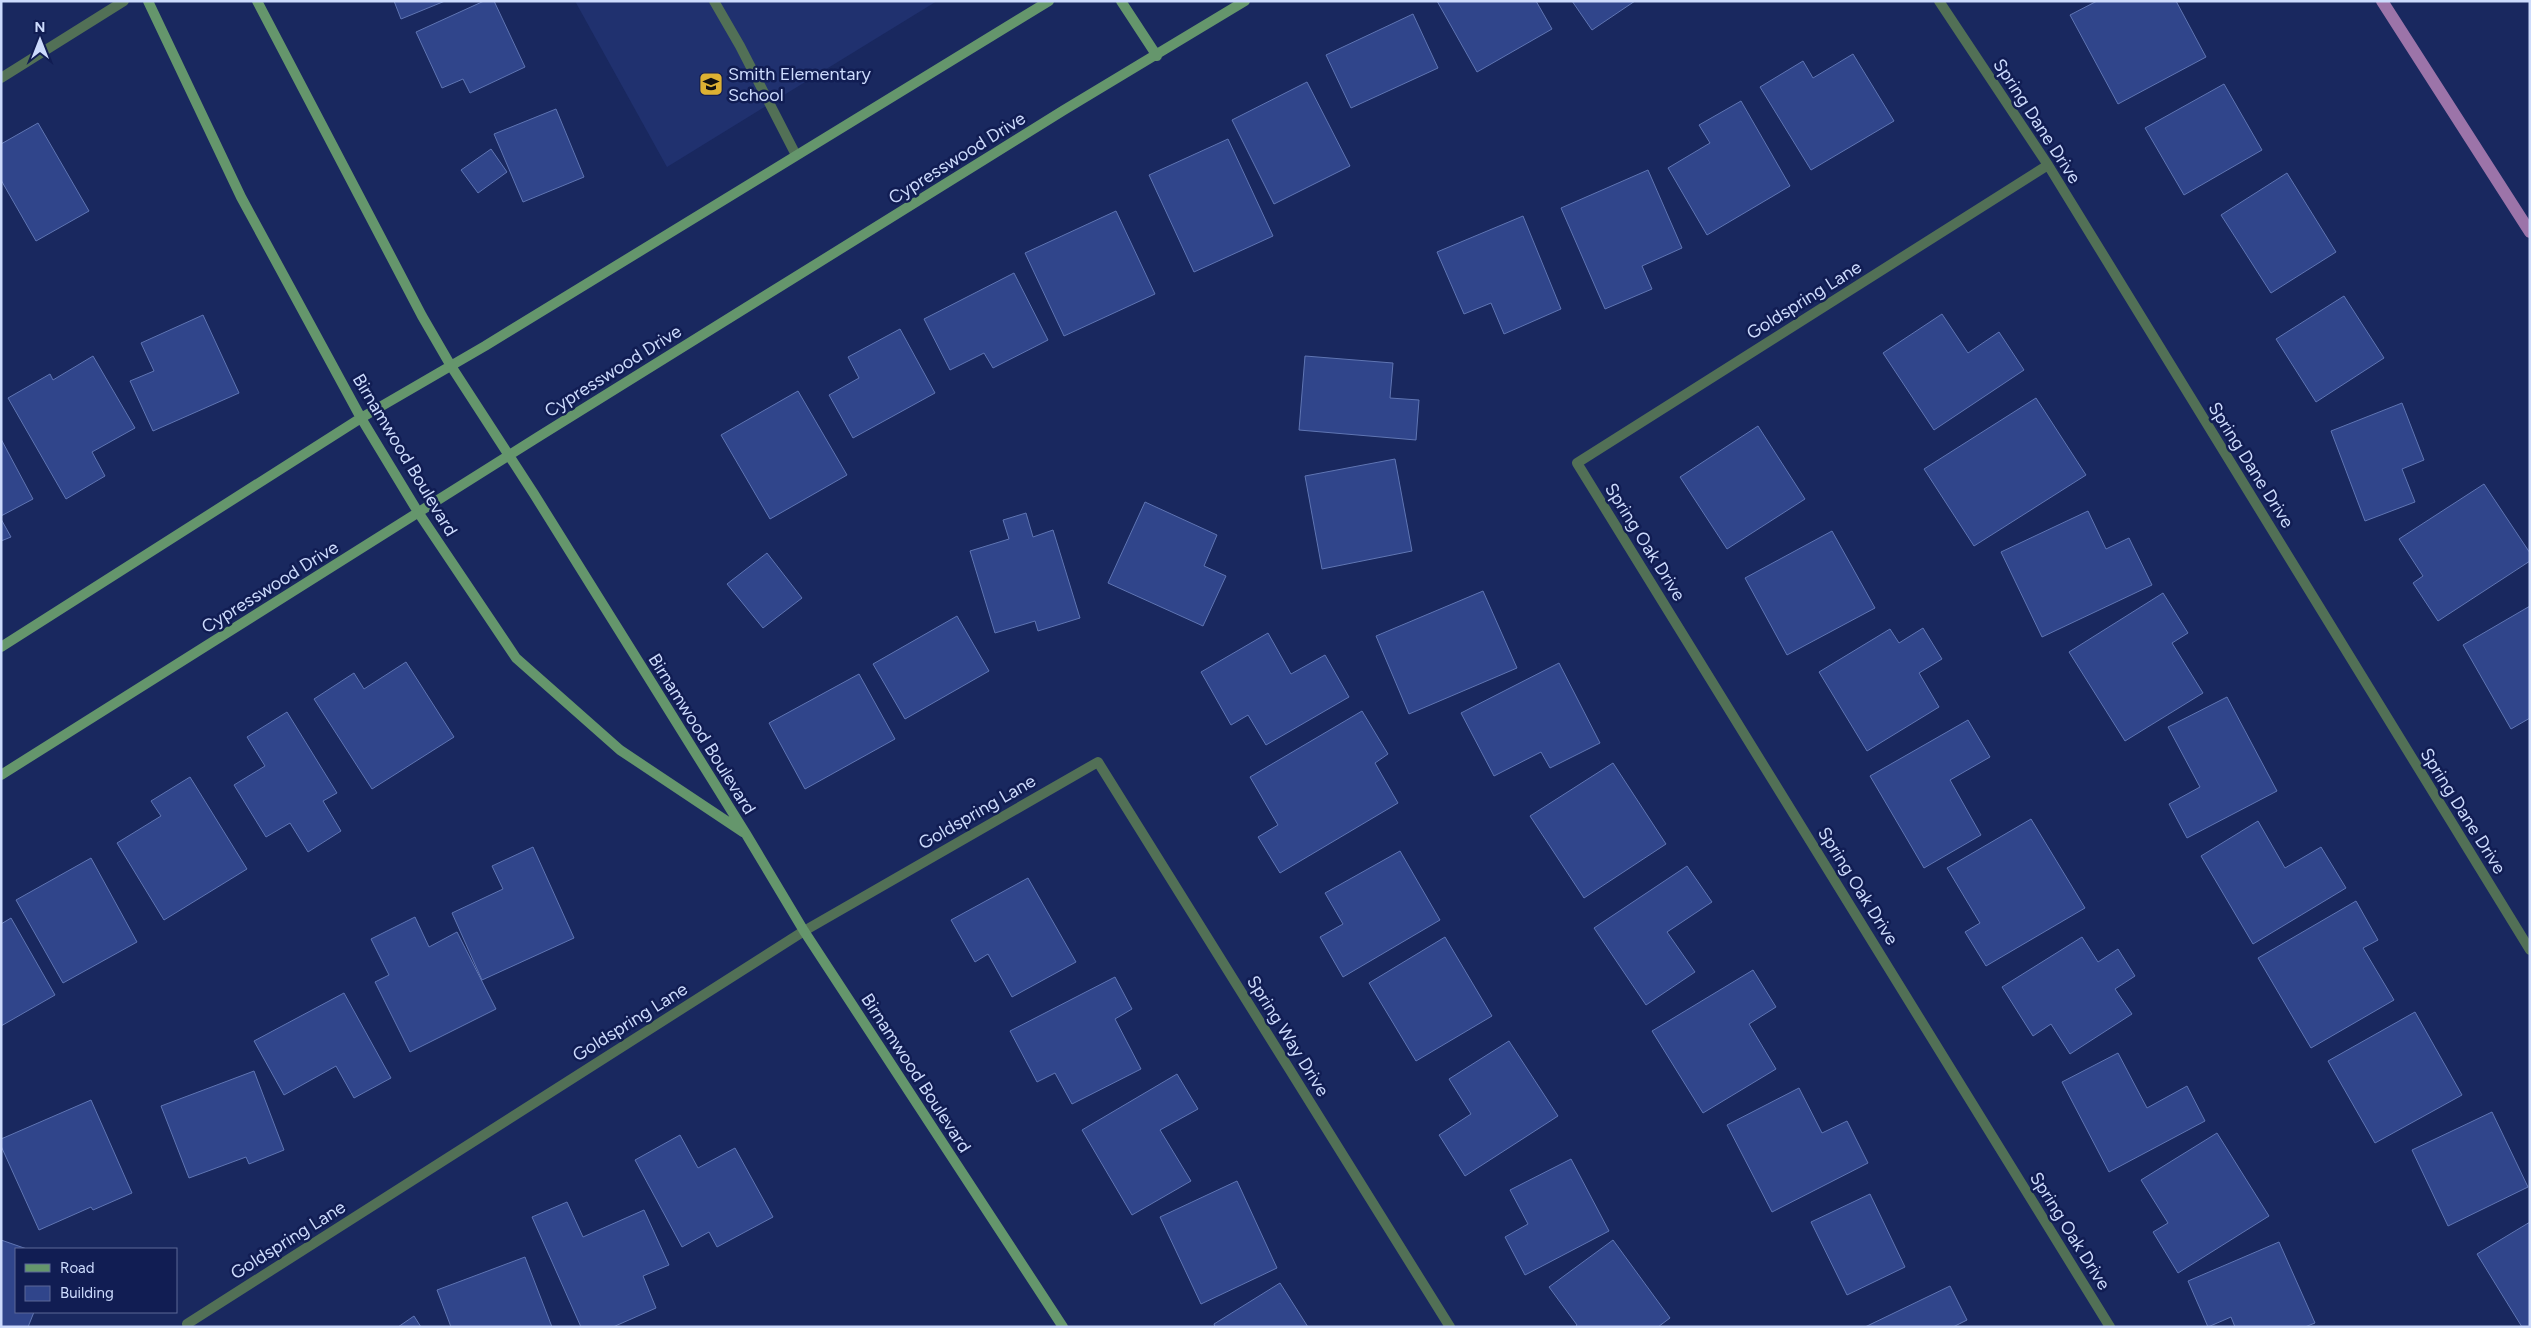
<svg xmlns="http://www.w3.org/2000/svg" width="2531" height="1328" font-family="Figtree,sans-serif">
<rect width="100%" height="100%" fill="#19285f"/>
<path fill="#20316f" d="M575,1H937L667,167Z"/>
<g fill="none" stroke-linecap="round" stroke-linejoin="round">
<path stroke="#9c74a9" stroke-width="12" d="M2382,1L2530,232"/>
</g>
<path fill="#30458b" stroke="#5f75b3" d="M394,1H445L401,19Z
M484,1H494L525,67L470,93L463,79L442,88L416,32Z
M1437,1H1536L1552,29L1477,72Z
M1572,1H1635L1592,30Z
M2097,1H2176L2206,57L2118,104L2070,15Z
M1413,14L1438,68L1351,108L1326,55Z
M1853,54L1894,121L1811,170L1760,87L1803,61L1813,78Z
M1307,82L1350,166L1274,204L1232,120Z
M2224,84L2262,150L2184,195L2145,128Z
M1741,101L1790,186L1707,235L1668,168L1710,143L1699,125Z
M556,109L584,177L523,202L494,134Z
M38,123L89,211L36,241L1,180V144Z
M1228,139L1273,236L1194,272L1149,175Z
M491,149L507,172L478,193L461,170Z
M1648,170L1682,248L1642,266L1652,289L1605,309L1561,208Z
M2287,173L2336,252L2271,293L2221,215Z
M1116,211L1155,294L1064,336L1025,253Z
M1523,216L1561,309L1504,334L1491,303L1464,314L1437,252Z
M1014,273L1048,340L993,368L984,353L950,370L924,319Z
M2344,296L2384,358L2316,402L2276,339Z
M1942,314L1968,353L1999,332L2024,370L1934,430L1883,353Z
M203,315L239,393L153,431L130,381L154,371L141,343Z
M900,329L935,393L853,438L829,395L859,378L848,357Z
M93,356L135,428L92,452L105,476L66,499L8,398L50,374L53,380Z
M1305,356L1393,363L1390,398L1419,400L1416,440L1299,430Z
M798,391L847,475L770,519L721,435Z
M2036,398L2086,475L1974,546L1924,469Z
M2402,403L2424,460L2402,469L2415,502L2365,521L2331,431Z
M1758,426L1805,499L1727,549L1680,477Z
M1,439L33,499L1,516Z
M1395,459L1412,551L1322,569L1305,476Z
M2484,484L2530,553V561L2438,621L2413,583L2423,576L2399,539Z
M1145,502L1217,535L1204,566L1226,576L1203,626L1108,583Z
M2088,511L2106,549L2129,538L2152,585L2042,637L2001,552Z
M1026,513L1033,537L1053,530L1080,618L1038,631L1035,621L995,633L970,551L1009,539L1003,520Z
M1,519L11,537L1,541Z
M1832,531L1875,608L1787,655L1745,578Z
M767,553L802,598L763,628L727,584Z
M1483,591L1517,668L1409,714L1376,636Z
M2163,593L2188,633L2172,643L2203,693L2125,741L2069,652Z
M2530,606V718L2511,729L2463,645Z
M957,616L989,671L905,719L873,664Z
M1923,628L1942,659L1919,673L1939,707L1867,751L1819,672L1890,629L1899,643Z
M1268,633L1291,674L1325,655L1349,697L1266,745L1248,715L1231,725L1201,672Z
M406,662L454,737L372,789L314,699L354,673L364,689Z
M1559,663L1600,743L1550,768L1541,752L1494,776L1461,713Z
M859,674L895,739L805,789L769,723Z
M2227,697L2277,791L2187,838L2169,804L2200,787L2168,727Z
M1362,711L1388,754L1375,763L1398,803L1280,873L1258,837L1278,825L1250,777Z
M287,712L337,793L323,801L341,831L308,852L290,823L266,837L234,785L265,766L247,737Z
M1968,720L1990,757L1950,780L1981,835L1924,868L1870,776Z
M1613,763L1666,844L1584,898L1530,816Z
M190,777L247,869L164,920L117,843L161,816L151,801Z
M2031,819L2085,908L1986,966L1965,932L1980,923L1947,868Z
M2258,821L2285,868L2321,847L2346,888L2253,944L2201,856Z
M533,847L574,938L482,980L452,913L503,889L492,866Z
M1400,851L1440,920L1343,977L1320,937L1343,924L1325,893Z
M91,858L137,942L63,983L16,900Z
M1687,866L1712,902L1667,932L1695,972L1646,1005L1594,928Z
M1028,878L1076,962L1012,997L988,954L975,962L951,920Z
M2356,901L2378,940L2363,948L2394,1000L2311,1048L2258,958Z
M415,917L429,947L457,932L496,1009L410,1052L375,982L389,975L371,939Z
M11,918L55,995L1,1026V924Z
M1445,937L1492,1016L1416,1061L1369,983Z
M2082,937L2098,962L2118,949L2135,976L2115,989L2132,1014L2070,1054L2051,1024L2033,1036L2002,987Z
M1753,970L1776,1007L1749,1024L1776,1069L1703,1113L1652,1031Z
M1115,977L1132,1009L1115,1019L1141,1069L1072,1104L1055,1073L1037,1082L1010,1031Z
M344,993L391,1078L354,1098L336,1066L284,1095L254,1041Z
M2415,1012L2462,1095L2375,1143L2328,1061Z
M1509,1041L1558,1116L1465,1176L1439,1135L1471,1114L1449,1079Z
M2118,1053L2147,1108L2187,1086L2205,1121L2109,1172L2062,1082Z
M254,1071L284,1150L249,1164L246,1157L189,1178L161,1106Z
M1177,1074L1198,1109L1160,1130L1191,1181L1132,1215L1082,1130Z
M1799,1088L1822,1133L1847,1121L1868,1163L1772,1212L1727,1125Z
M91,1100L132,1193L93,1210L91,1207L39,1230L1,1146V1139Z
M2492,1112L2528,1187L2448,1226L2412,1150Z
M2217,1133L2269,1216L2178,1273L2153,1232L2168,1223L2141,1180Z
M680,1135L698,1168L735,1148L773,1217L717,1247L709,1232L682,1247L635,1160Z
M1571,1159L1609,1231L1525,1275L1505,1237L1528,1224L1510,1190Z
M1237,1181L1277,1268L1201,1304L1160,1217Z
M1870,1194L1905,1267L1847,1295L1811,1222Z
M567,1202L583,1237L644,1210L669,1265L643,1276L656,1308L613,1327H581L532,1217Z
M2530,1222V1327H2522L2477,1254Z
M1,1240L27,1249H16V1312H34L28,1327H1Z
M1613,1240L1670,1318L1658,1327H1575L1577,1325L1549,1287Z
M2279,1242L2315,1323L2305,1327H2235L2231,1317L2208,1327L2188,1281Z
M525,1257L552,1327H451L437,1290Z
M1280,1283L1308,1327H1215L1214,1324Z
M1950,1286L1967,1320L1953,1327H1865Z
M414,1316L421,1327H398Z"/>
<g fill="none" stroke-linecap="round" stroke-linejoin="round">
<path stroke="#527056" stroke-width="10" d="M714,1L740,46L796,155"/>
<path stroke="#527056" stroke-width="10" d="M1939,1L2048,165L2530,950
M1,78L124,1
M2048,165L1577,463L2110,1327
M187,1324L804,931L1098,762L1450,1327"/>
<path stroke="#65966c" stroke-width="10" d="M148,1L241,197L361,418L418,512L516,658L620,750L743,832
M257,1L422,316L451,366L534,494L746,834L804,931L1063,1327
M1121,1L1157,56
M1,647L361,418L485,346L1049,1
M1,775L538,437L1064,110L1245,1"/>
</g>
<defs>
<g id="school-square" transform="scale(1.25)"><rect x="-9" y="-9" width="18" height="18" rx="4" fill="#ddb133" stroke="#111d53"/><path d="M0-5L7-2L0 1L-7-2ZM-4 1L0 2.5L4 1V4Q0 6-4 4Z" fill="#111"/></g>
</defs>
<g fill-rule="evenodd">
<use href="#school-square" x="711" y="84"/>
</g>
<g text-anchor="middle" stroke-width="5" stroke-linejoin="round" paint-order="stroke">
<g font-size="18" fill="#cddbfd" stroke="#111d53" text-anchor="start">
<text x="728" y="80">Smith Elementary<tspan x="728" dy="21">School</tspan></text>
</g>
<g font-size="18" fill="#cddbfd" stroke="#111d53">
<text transform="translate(2037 121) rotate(57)" y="6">Spring Dane Drive</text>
<text transform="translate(957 158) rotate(-32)" y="6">Cypresswood Drive</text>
<text transform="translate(1804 300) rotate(-32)" y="6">Goldspring Lane</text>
<text transform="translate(613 371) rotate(-32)" y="6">Cypresswood Drive</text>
<text transform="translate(405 455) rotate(59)" y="6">Birnamwood Boulevard</text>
<text transform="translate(2251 465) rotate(58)" y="6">Spring Dane Drive</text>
<text transform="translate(1645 542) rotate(58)" y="6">Spring Oak Drive</text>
<text transform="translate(270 587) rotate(-32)" y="6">Cypresswood Drive</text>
<text transform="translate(702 734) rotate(58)" y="6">Birnamwood Boulevard</text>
<text transform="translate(2463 811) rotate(58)" y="6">Spring Dane Drive</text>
<text transform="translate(977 812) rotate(-30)" y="6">Goldspring Lane</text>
<text transform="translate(1858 886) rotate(58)" y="6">Spring Oak Drive</text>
<text transform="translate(630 1022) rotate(-32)" y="6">Goldspring Lane</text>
<text transform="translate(1288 1036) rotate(58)" y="6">Spring Way Drive</text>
<text transform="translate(916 1073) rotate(57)" y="6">Birnamwood Boulevard</text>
<text transform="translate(2070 1231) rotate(58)" y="6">Spring Oak Drive</text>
<text transform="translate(288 1240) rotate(-32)" y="6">Goldspring Lane</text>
</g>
</g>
<rect width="2531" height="1328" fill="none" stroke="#cddbfd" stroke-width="5"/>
<rect x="15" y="1248" width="162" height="65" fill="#111d53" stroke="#5c6997"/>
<rect x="25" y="1264" width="25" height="8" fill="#65966c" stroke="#5c6997"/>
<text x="60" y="1273" font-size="15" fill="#cddbfd">Road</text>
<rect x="25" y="1286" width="25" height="15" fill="#30458b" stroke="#5c6997"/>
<text x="60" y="1298" font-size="15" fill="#cddbfd">Building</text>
<g transform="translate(40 40)" stroke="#111d53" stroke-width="4" paint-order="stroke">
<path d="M0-4L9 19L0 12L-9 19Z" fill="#cddbfd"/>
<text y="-8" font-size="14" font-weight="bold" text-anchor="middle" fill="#cddbfd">N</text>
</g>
</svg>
